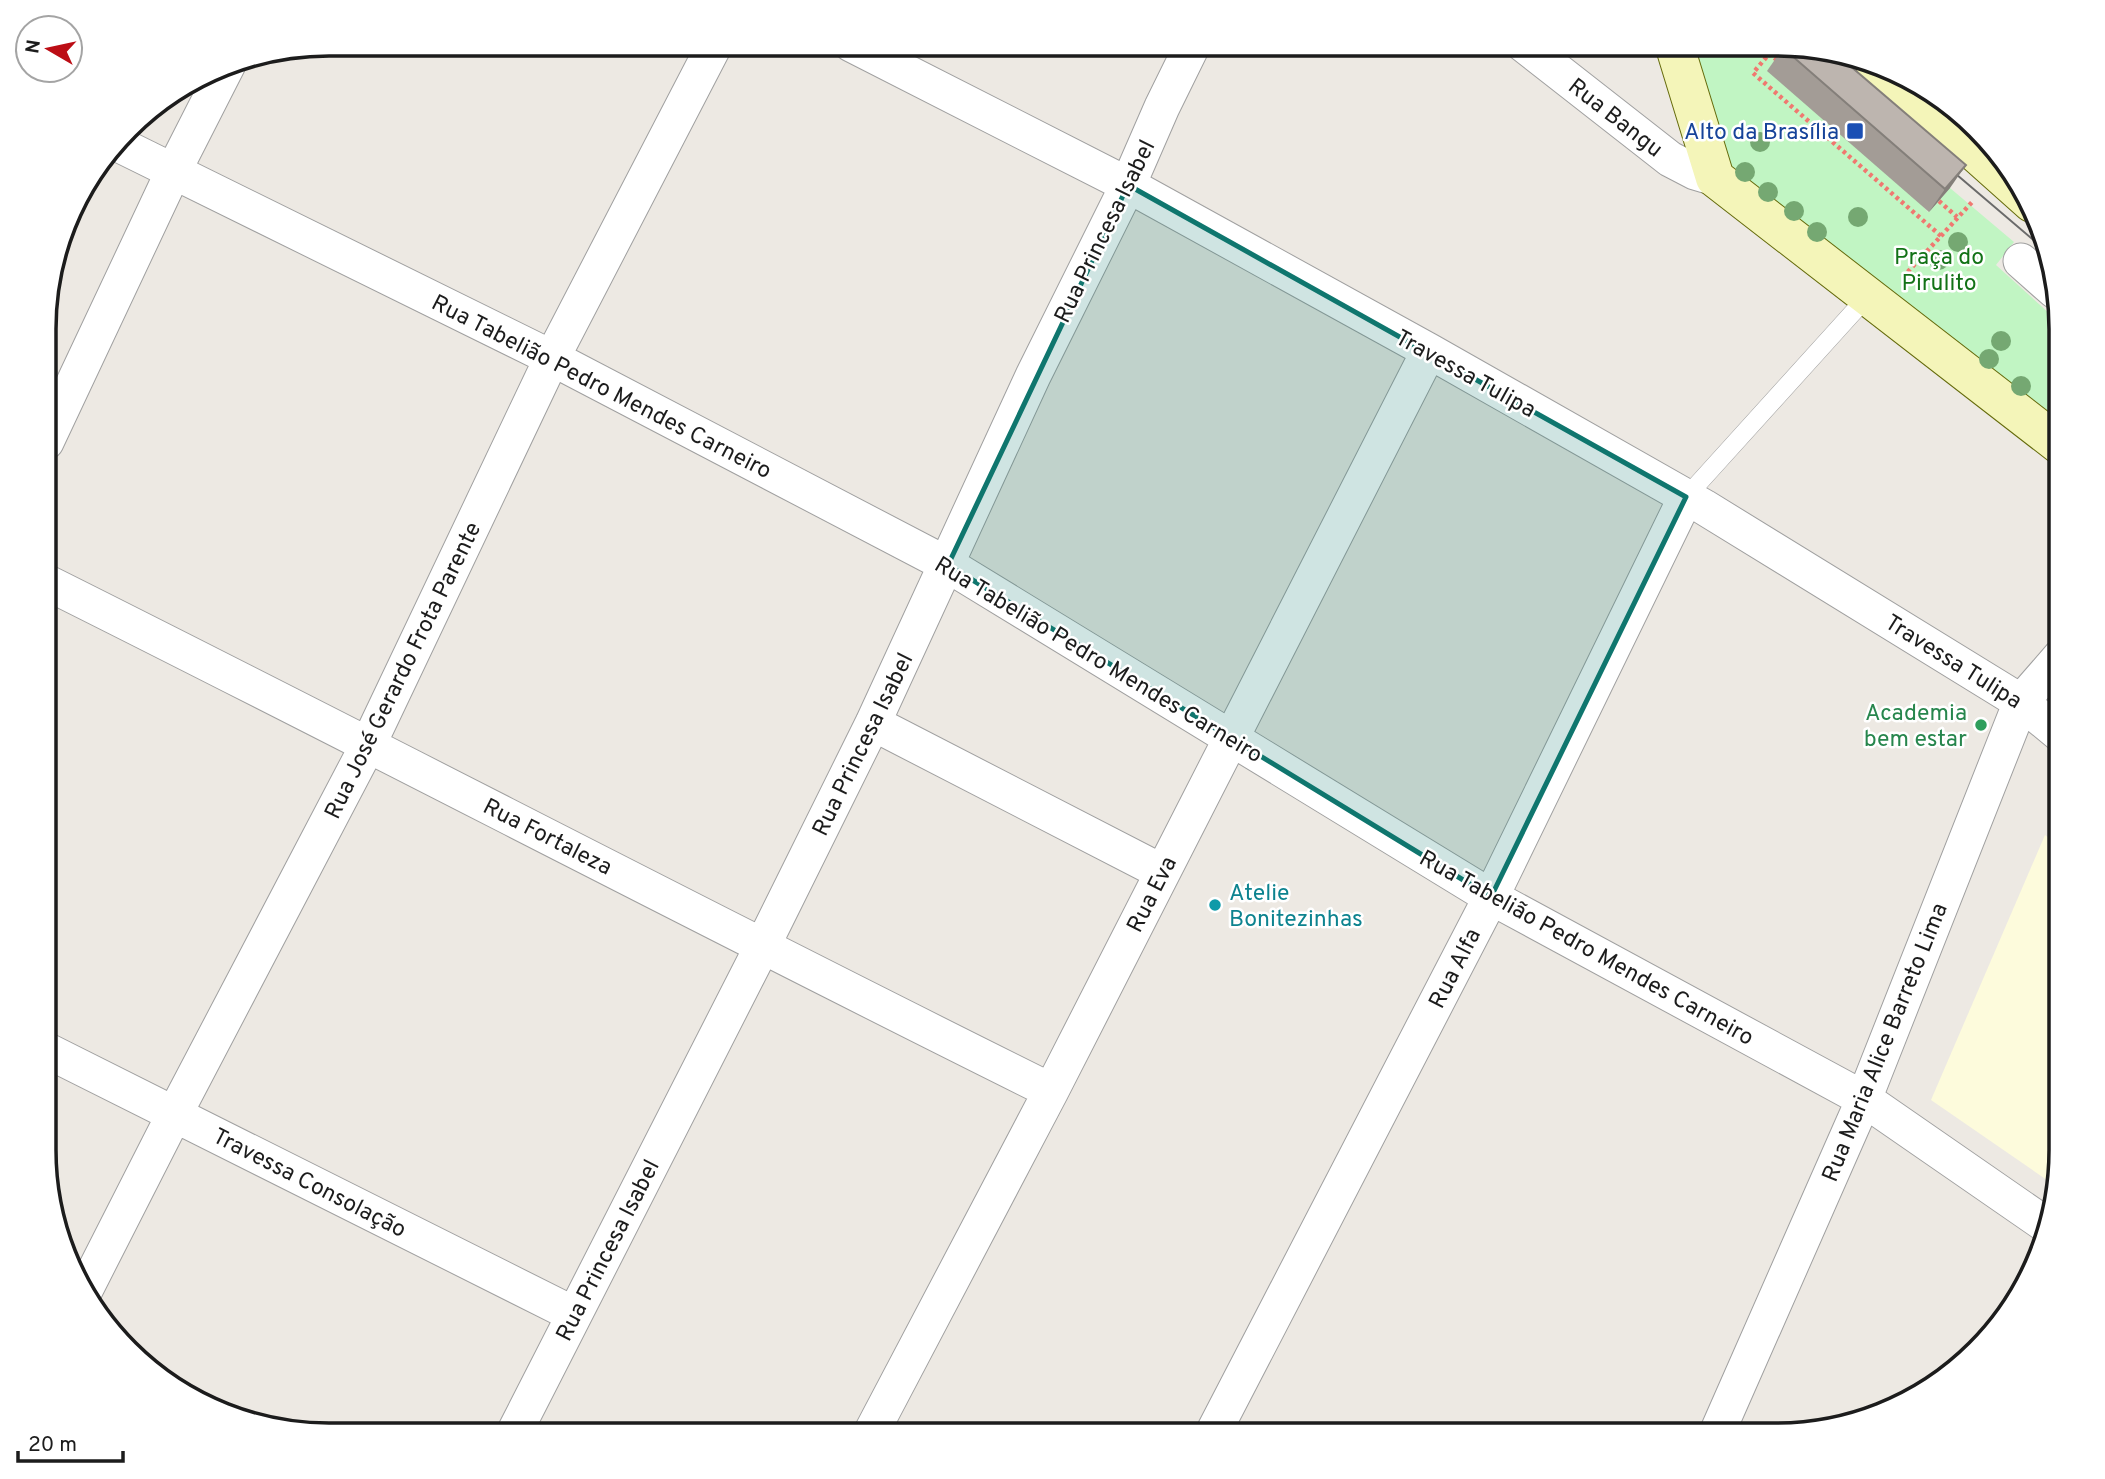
<svg xmlns="http://www.w3.org/2000/svg" width="2105" height="1479" font-family="Overpass,sans-serif">
<rect width="100%" height="100%" fill="#ede9e3"/>
<path fill="#fdfbdc" d="M2045,835L2061,848V1168L2057,1187L1931,1100Z"/>
<path fill="#c1f5c3" d="M1692,44H1783L1928,212L1950,188L2014,242L1996,265L2061,324V437L1729,176Z"/>
<g fill="none" stroke-linecap="round" stroke-linejoin="round">
<g stroke="#a0a0a0" stroke-width="19">
<path id="lane" d="M1686,497L1867,297"/>
</g>
<g stroke="#a0a0a0" stroke-width="37">
<path id="street" d="M851,44L1128,185L1429,351L1704,507L2021,702L2061,735
M1523,44L1670,159L1695,172L1715,178
M118,144L552,358L948,565L1491,897L1864,1099L2049,1227
M2021,261L2055,291
M46,442L174,170L228,64
M46,582C382,750 714,924 1051,1091
M873,723L1162,872
M46,1050L573,1314
M83,1294L174,1115L369,743L552,358L715,44
M513,1435L762,947L873,723L1033,376L1128,185L1162,107L1193,44
M870,1435L1051,1091L1429,351
M1212,1435L1491,897L1686,497
M1716,1435L1864,1099L2021,702L2061,656"/>
</g>
<g stroke="#656b0c" stroke-width="40">
<path id="secondary" d="M1674,44L1715,178L2061,446
M1874,62L2032,203"/>
</g>
<path stroke="#f07870" stroke-width="4.5" stroke-dasharray="3.5 3.5" stroke-linecap="butt" d="M1758,44L1769,54
M1715,50L1734,44
M1777,60L1769,54L1753,73L1941,236L1901,279
M1939,201L1957,217
M1941,236L1973,201"/>
<use href="#lane" stroke="#fff" stroke-width="18"/>
<use href="#street" stroke="#fff" stroke-width="35"/>
<use href="#secondary" stroke="#f4f5b9" stroke-width="38"/>
<path stroke="#6a6a6a" stroke-width="2" d="M1943,163L2044,249"/>
</g>
<g fill="#75a872">
<circle cx="1760" cy="142" r="10"/>
<circle cx="1745" cy="172" r="10"/>
<circle cx="1768" cy="192" r="10"/>
<circle cx="1794" cy="211" r="10"/>
<circle cx="1858" cy="217" r="10"/>
<circle cx="1817" cy="232" r="10"/>
<circle cx="1958" cy="242" r="10"/>
<circle cx="1939" cy="260" r="10"/>
<circle cx="2001" cy="341" r="10"/>
<circle cx="1989" cy="359" r="10"/>
<circle cx="2021" cy="386" r="10"/>
</g>
<path fill="#a39c96" d="M1783,48L1950,188L1929,212L1767,71Z"/>
<path fill="#847f7a" d="M1966,165L1950,188L1929,212L1945,189Z"/>
<path fill="#bdb5af" stroke="#847f7a" stroke-width="2" d="M1787,44H1794L1835,53L1966,165L1945,189L1783,48Z"/>
<path fill="#0f766e" fill-opacity="0.2" stroke="#0f766e" stroke-width="5" stroke-linejoin="round" d="M1128,185L1686,497L1491,897L948,565Z"/>
<rect fill="#1a4fb4" stroke="#fff" stroke-width="2.5" x="1846" y="122" width="18" height="18" rx="3.5"/>
<circle fill="#2e9e5b" stroke="#fff" stroke-width="2.5" cx="1981" cy="725" r="7"/>
<circle fill="#0f9aa8" stroke="#fff" stroke-width="2.5" cx="1215" cy="905" r="7"/>
<g text-anchor="middle" stroke-width="5" stroke-linejoin="round" paint-order="stroke">
<g font-size="23" fill="#1c1c1c" stroke="#fff">
<text transform="translate(1616 117) rotate(38)" y="8">Rua Bangu</text>
<text transform="translate(1104 231) rotate(-64)" y="8">Rua Princesa Isabel</text>
<text transform="translate(1466 373) rotate(29)" y="8">Travessa Tulipa</text>
<text transform="translate(602 386) rotate(27)" y="8">Rua Tabelião Pedro Mendes Carneiro</text>
<text transform="translate(1099 659) rotate(31)" y="8">Rua Tabelião Pedro Mendes Carneiro</text>
<text transform="translate(1954 661) rotate(32)" y="8">Travessa Tulipa</text>
<text transform="translate(402 670) rotate(-64)" y="8">Rua José Gerardo Frota Parente</text>
<text transform="translate(862 744) rotate(-64)" y="8">Rua Princesa Isabel</text>
<text transform="translate(548 836) rotate(27)" y="8">Rua Fortaleza</text>
<text transform="translate(1151 894) rotate(-63)" y="8">Rua Eva</text>
<text transform="translate(1587 947) rotate(29)" y="8">Rua Tabelião Pedro Mendes Carneiro</text>
<text transform="translate(1454 968) rotate(-63)" y="8">Rua Alfa</text>
<text transform="translate(1884 1042) rotate(-68)" y="8">Rua Maria Alice Barreto Lima</text>
<text transform="translate(310 1182) rotate(27)" y="8">Travessa Consolação</text>
<text transform="translate(607 1250) rotate(-63)" y="8">Rua Princesa Isabel</text>
</g>
<g font-size="23" fill="#164399" stroke="#fff" text-anchor="end">
<text x="1839" y="139">Alto da Brasília</text>
</g>
<g font-size="23" fill="#127216" stroke="#fff">
<text x="1939" y="264">Praça do<tspan x="1939" dy="26">Pirulito</tspan></text>
</g>
<g font-size="23" fill="#27864d" stroke="#fff" text-anchor="end">
<text x="1967" y="720">Academia<tspan x="1967" dy="26">bem estar</tspan></text>
</g>
<g font-size="23" fill="#0d838f" stroke="#fff" text-anchor="start">
<text x="1229" y="900">Atelie<tspan x="1229" dy="26">Bonitezinhas</tspan></text>
</g>
</g>
<path d="M0 0H2105V1479H0ZM329 56H1776A273 273 0 0 1 2049 329V1150A273 273 0 0 1 1776 1423H329A273 273 0 0 1 56 1150V329A273 273 0 0 1 329 56Z" fill="#fff" fill-rule="evenodd"/>
<path fill="none" stroke="#1c1c1c" stroke-width="3.5" d="M329 56H1776A273 273 0 0 1 2049 329V1150A273 273 0 0 1 1776 1423H329A273 273 0 0 1 56 1150V329A273 273 0 0 1 329 56Z"/>
<g transform="translate(49 49) rotate(279)"><circle r="33" fill="#ffffff" stroke="#a4a4a4" stroke-width="2"/>
<path d="M0-5L12 26L0 18L-12 26Z" fill="#bc0d15"/>
<text y="-10" font-size="19" font-weight="bold" text-anchor="middle" fill="#1c1c1c">N</text>
</g>
<path d="M18 1451v10h105v-10" fill="none" stroke="#1c1c1c" stroke-width="3.5"/>
<text x="28" y="1451" font-size="21" fill="#1c1c1c" stroke="#ffffff" stroke-width="5" paint-order="stroke">20 m</text>
</svg>
